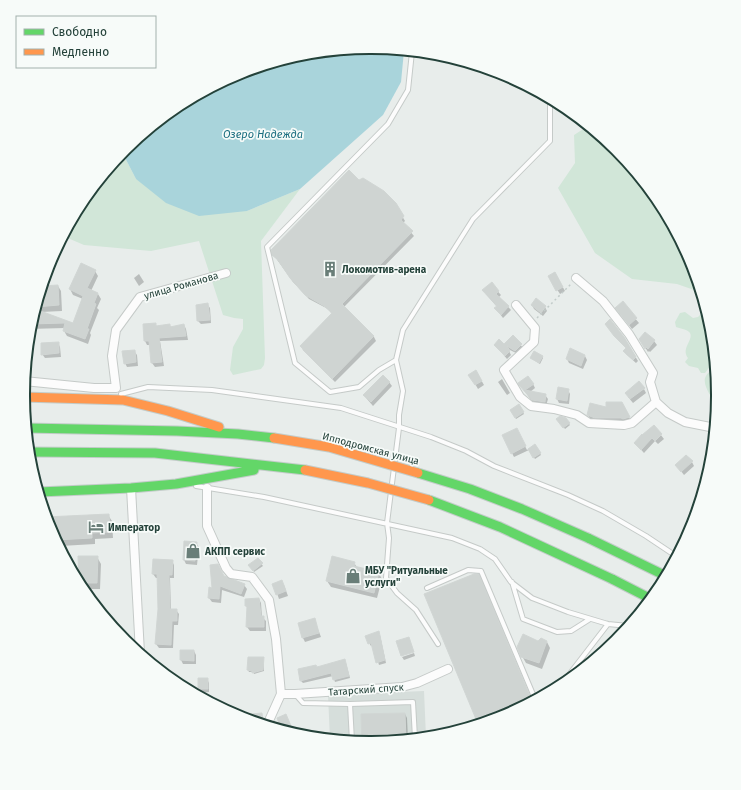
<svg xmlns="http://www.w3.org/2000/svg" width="741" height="790" font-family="'Fira Sans',sans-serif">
<rect width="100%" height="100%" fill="#e8edeb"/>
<path fill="#d6dedb" d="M424,691L426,737L370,742L330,739L328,695Z"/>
<path fill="#d1e6d8" d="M588,126L616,149L660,202L692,262L699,288L697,291L677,284L632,279L595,253L558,188L575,163L574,135Z
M122,152L136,179L247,211L300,189L261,241L265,358L264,365L261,369L233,375L230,370L233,347L243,329V319L234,318L223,315L199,241L151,251L84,245L63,236L82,202Z
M685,312L693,318L698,317L702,313L708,316L711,327L715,364L711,365L705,373H701L698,368L689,366L685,362L688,358C686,356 685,352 686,349C687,343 696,334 686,330C683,329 679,328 676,327L675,322L680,313Z
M715,366L718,395L717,405C712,398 701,384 706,376C708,372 713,370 715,366Z"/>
<path fill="#a9d4db" d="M371,48L404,51L401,82L383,115L300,189L247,211L199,216L166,203L136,179L122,152L178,106L238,74L303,54Z"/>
<path fill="#0003" d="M359,181L395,204L405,221L403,223L414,236L344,307L374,337L376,341L335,382L303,350L301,346L332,314L328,309L309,299L293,282L273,254Z
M95,271L98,276L91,291L98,294L101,299L97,308L99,310L90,333L91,335L88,344L67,336L64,331L65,328L29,329L42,287L58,286L61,291L62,311L41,312L74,324L83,299L73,295L70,289Z
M555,273L565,291L560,294L549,277Z
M139,274L144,282L139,286L134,278Z
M491,284L501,295L499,297L511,310L503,318L496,309L497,307L486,294Z
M622,303L639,323L632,329L619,312Z
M207,304L210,308L211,323L201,324L198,321Z
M532,305L545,307L547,311L543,316L534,309Z
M156,325L157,327L170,325L171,328L184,325L186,329L188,340L160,341L164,366L155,367L152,363L150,345H147L145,341Z
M608,327L624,338L638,361L636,363L626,354L624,351L627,349Z
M513,336L524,349L518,354L508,349L511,355L507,359L495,345H504Z
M640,339L654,341L657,345L650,352L649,351L648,352Z
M58,343L60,347L61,357L45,358L42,354Z
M571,350L585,356L587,360L583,369L569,363L567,359Z
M134,351L137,355L138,366L127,367L125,363Z
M542,356L543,358L540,364L531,358Z
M476,371L484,385L478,389L470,375Z
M502,379L510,393L507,395L498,382Z
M389,382L392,386L373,406L367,399L364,395Z
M533,384L535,388L530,392L545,395L548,399L546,406L535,403L531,400L522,387Z
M644,389L646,393L633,403L628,397Z
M568,390L570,394L569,404L559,403L557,399Z
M622,403L631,421L598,422L590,419L588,415Z
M519,406L524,414L516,419L511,410Z
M558,419H565L570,425L565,429Z
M654,426L664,439L658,444L655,441L644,453L635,443Z
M518,433L527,450L535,445L541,455L535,459L529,450L514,457L503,435Z
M692,462L694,466L684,475L677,466Z
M108,515L112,521L113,538L95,539V544L61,546V550L49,528Z
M196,543L199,547L197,565L186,564L184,560Z
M97,557L101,564L100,589H83L79,582Z
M258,559L263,566L254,572L250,565Z
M154,560L172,561L174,565V578H170L171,610H176L179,614L178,625H174L173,648H159L156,644L159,609L158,578H156L153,574Z
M354,563L357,567L378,572L382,579L377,598L331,587L327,581Z
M224,577L244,585L247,589L244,597L222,590L221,603L212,602L209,598L210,588L213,589Z
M274,585H284L288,596L279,599Z
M259,599L261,603L262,617L266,621V631H250L247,627L248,608L246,606Z
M314,619L321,637L305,642L303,638Z
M380,635L386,663L379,665L373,645L371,646L369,643Z
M539,642H547L550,648L542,669L526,663L522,656Z
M194,651L196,655V664H183L181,660Z
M414,653L415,656L404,660L402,657Z
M263,658L264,671L254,674L253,672H249L248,670Z
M346,663L350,678L335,682L333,676L303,683L301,681L317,668Z
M207,679L209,683V692L201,693L199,689Z
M405,714L407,718L408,739L370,742H363Z"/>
<path fill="#cfd4d2" stroke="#d1d6d4" d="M349,170L359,180L363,178L384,191L396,203L404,216L401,220L413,231L342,304L374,336L332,379L300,346L332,313L324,306L305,295L290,278L278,260L272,255L271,250Z
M81,263L96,270L87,288L98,293L94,303L96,304L87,329H89L85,339L63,331L65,323L31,324L35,309L73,323L83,296L69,289Z
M555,272L563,287L556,291L548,276Z
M492,282L499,291L496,294L509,306L501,315L494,308L497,306L482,290Z
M58,285L59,305L36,307L42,286Z
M536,298L546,306L541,313L531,305Z
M623,301L637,318L629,325L615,308Z
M208,303L210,320L197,321L196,305Z
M610,319L624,337L636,357L633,360L623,351L626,348L614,336L605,324Z
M156,323V326L170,324V327L184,324L186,336L159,338L162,362L151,363L149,341H144L143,324Z
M645,332L655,340L648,349L646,347L645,349L639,339Z
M513,335L522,344L515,351L507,346L510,351L505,356L494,345L499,339L504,344Z
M59,342V353L41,355V343Z
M570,348L585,355L581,366L566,359Z
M135,350L136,362L124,364L122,351Z
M534,351L543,356L539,363L530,358Z
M476,370L482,381L475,385L468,375Z
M383,375L390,382L371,402L363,395Z
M528,376L534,384L525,390L546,394L545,402L532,400L519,385L518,383Z
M639,381L645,388L630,399L625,393Z
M558,387L569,389L567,401L556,399Z
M606,402H622L630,417L623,419L621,418H595L587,415L590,403L606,407Z
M519,404L524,412L515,418L510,410Z
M560,416L566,418L570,423L563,428L556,419Z
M654,425L662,434L655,441L652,438L641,450L634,443L642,434V435Z
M517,428L526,446L511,454L502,435Z
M535,444L541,453L533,458L528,449Z
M686,455L693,461L681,472L675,465Z
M109,514L110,532L92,533V538L56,540L49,528L46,517Z
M184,541L197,542L195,561L183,560Z
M78,556H98L97,583H79Z
M332,556L355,562L354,566L379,572L374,593L326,581Z
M258,558L263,563L253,571L248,565Z
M153,559L173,560L172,575H169L170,609H177V621H172L171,645L155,644L158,609L157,574H152Z
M218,564L224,576L245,584L241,594L220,586L219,599L208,598L209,587L212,588L210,565Z
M474,574H479L532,701L503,716L478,724L424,594Z
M282,580L286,591L276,595L272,584Z
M259,598L261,616H264V627H246L247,606H245V599Z
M315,618L319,633L302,638L298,623Z
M379,631L385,660L376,663L371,643L368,644L365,636Z
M523,634L538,641L541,638L547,641L539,663L521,657L517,647Z
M409,637L414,652L401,656L396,641Z
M180,650H194V661L180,660Z
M248,657H264L263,670L252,673V671L247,670Z
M345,659L349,676L333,680L331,673L300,681L298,669L316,665L317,667Z
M198,678H208V689H198Z
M262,713L263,721L262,723L251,720V714Z
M405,713L406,739L370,742H362L361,714Z
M286,714L294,733L281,729L277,718Z"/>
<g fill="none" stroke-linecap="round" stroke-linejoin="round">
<g stroke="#c5cac8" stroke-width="6">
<path id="lane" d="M396,360L379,370L359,387L330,392L295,363L267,247L388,124L408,90L412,52
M121,394L148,387L212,390L341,408L431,437L466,451L494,466L568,495L603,511L646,536L676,556
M196,486L264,497L452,538L480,549L495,559L511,582L532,598L568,612L608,624L628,626
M512,582L523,619L557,632L571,631L590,619
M427,588L468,570L481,571L535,699
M438,644L416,610L397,593L386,578L389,538L387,523L399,428V415L403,391L396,360L403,330L473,219L550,141V99
M561,685L608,624
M295,694L303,703L350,704L413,702L415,738
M350,704L352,741"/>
</g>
<g stroke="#c5cac8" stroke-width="10">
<path id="street" d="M576,278L603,301L629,334L653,373L650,382L656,402L668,413L685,422L715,428
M516,305L535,328L534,342L504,370L520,397L531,406L554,409L577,415L589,423L624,425L632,423L656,402
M24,381L94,388H116L112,356L116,330L140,297L226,273
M131,488L140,653
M207,488V526L226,568L231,574L252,577L269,600L276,639L281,694L267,725
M281,694H295L402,687L417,683L448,669"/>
</g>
<g stroke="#c3ccc9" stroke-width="11">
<path id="fast" d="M26,428L177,431L238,434L274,438
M29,452L155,453L305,470
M39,492L131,488L176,484L254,470
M588,538L666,576
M612,579L651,599"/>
</g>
<g stroke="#c3ccc9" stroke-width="11">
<path id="slow" d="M23,397L123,400L168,411L219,427"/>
</g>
<path stroke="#c3ccca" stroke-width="1.5" stroke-dasharray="2 3" stroke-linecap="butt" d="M537,318L571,284"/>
<use href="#lane" stroke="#fcfcfc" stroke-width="4"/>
<use href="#street" stroke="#fcfcfc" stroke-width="8"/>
<use href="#fast" stroke="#63d668" stroke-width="9"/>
<use href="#slow" stroke="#ff974d" stroke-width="9"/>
<g stroke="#c3ccc9" stroke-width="11" stroke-linecap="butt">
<path id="fast-bridge" d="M418,473L470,489L522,509L588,538
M429,500L500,527L612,579"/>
</g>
<g stroke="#c3ccc9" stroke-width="11" stroke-linecap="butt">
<path id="slow-bridge" d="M274,438L329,447L418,473
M305,470L368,483L429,500"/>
</g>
<use href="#fast-bridge" stroke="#63d668" stroke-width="9"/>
<use href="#slow-bridge" stroke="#ff974d" stroke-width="9"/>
</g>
<defs>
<g id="building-bare" transform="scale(1.2)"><path d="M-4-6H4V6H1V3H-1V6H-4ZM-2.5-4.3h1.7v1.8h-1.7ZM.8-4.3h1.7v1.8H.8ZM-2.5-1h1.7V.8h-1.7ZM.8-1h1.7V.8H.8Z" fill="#697e78" stroke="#f7fbf9" stroke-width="2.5" paint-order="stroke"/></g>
<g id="hotel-bare" transform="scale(1.2)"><path d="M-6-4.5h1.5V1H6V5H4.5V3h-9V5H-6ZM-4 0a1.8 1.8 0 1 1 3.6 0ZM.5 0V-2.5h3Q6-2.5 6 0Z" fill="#697e78" stroke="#f7fbf9" stroke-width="2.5" paint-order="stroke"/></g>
<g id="shop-bare" transform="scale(1.2)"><path d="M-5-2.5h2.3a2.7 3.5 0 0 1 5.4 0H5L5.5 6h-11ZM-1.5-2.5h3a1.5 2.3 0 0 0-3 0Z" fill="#697e78" stroke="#f7fbf9" stroke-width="2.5" paint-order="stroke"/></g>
</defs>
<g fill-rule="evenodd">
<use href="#building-bare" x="330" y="269"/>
<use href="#hotel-bare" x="96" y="527"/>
<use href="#shop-bare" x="193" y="551"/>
<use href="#shop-bare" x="353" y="576"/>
</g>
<g text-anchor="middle" stroke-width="3.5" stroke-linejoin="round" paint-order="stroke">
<g font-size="10" font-weight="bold" fill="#24423a" stroke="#f7fbf9" text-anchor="start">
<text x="342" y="273">Локомотив-арена</text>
<text x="108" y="531">Император</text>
<text x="205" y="555">АКПП сервис</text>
<text x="365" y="574">МБУ "Ритуальные<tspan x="365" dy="12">услуги"</tspan></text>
</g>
<g font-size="10" fill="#24423a" stroke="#f7fbf9">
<text transform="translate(181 285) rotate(-16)" y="4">улица Романова</text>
<text transform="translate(371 448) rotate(15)" y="4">Ипподромская улица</text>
<text transform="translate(366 689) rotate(-4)" y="4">Татарский спуск</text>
</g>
<g font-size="11" font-style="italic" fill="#1c6f80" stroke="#f7fbf9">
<text x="263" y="138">Озеро Надежда</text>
</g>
</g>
<path d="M0 0H741V790H0ZM370 54H371A340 340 0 0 1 711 394V396A340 340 0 0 1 371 736H370A340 340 0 0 1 30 396V394A340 340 0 0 1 370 54Z" fill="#f7fbf9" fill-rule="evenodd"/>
<path fill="none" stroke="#24423a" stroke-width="2" d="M370 54H371A340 340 0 0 1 711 394V396A340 340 0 0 1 371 736H370A340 340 0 0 1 30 396V394A340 340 0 0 1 370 54Z"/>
<rect x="16" y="16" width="140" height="52" fill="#f7fbf9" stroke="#a3b1ad"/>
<rect x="24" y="29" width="20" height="6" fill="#63d668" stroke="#a3b1ad"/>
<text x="52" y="36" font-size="12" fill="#24423a">Свободно</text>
<rect x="24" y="49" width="20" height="6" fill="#ff974d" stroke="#a3b1ad"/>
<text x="52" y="56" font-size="12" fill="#24423a">Медленно</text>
</svg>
